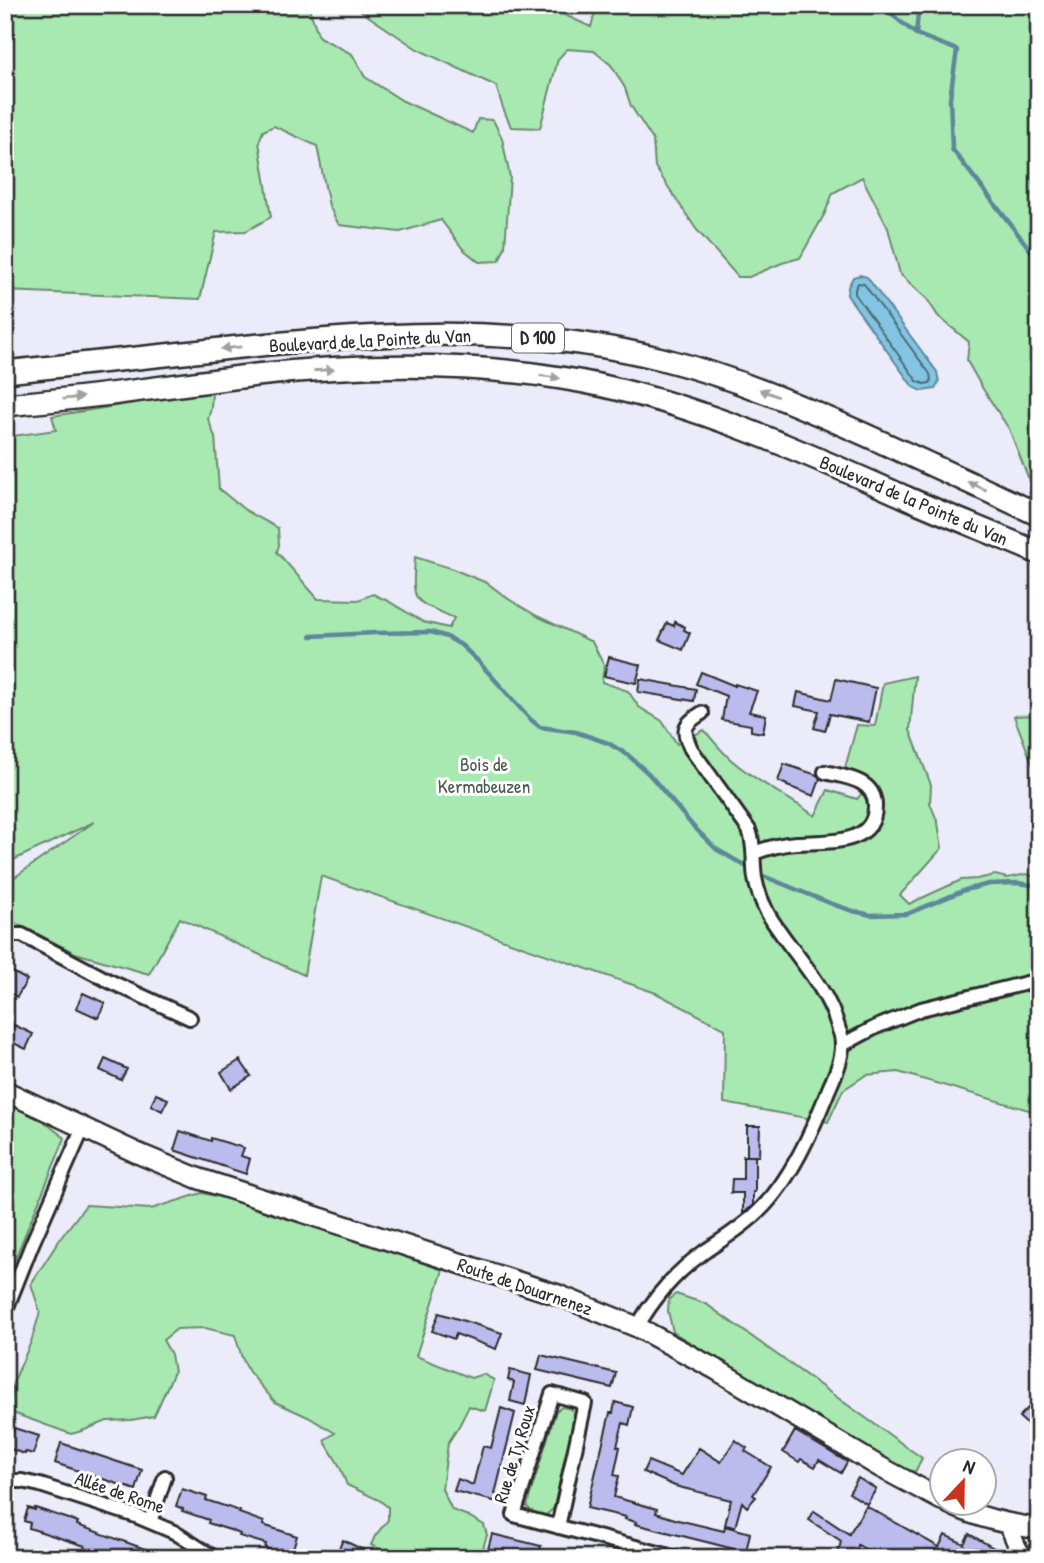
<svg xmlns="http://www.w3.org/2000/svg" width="1044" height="1563" font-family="'Patrick Hand',sans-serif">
<rect width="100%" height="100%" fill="#ebebfa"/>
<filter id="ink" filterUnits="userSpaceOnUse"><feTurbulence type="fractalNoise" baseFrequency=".0143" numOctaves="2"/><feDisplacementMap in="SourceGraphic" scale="14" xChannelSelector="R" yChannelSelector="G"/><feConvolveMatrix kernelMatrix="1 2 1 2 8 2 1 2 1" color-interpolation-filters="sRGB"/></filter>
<g filter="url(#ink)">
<path fill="#a8e9b2" stroke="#6a8a6e" stroke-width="2" d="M5,5H308L319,37L352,54L365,77L403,101L473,133L478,119L493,120L502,138L510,177L505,247L499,261L479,262L463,249L441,220L400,232L339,225L329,206L317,146L274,126L263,131L259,142L271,217L246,231L216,232L200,299L5,291Z
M354,5H524L532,9L554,10L591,27L597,5H1039V481L1028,477L1009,429L983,389L967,361L969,342L938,316L927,299L900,274L888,228L862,177L833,193L825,213L800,258L782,263L749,277H738L696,229L655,167L653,140L631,106L625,88L611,65L594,51L567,49L558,59L540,128L511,127L503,108L496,86L417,49L368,16Z
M212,391L211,408L208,419L215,437L219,489L245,510L278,528L279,545L277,552L318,599L358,600L373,594L388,601L423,622L449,628L454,618C412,599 412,605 415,557L450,568L487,583L510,600L537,616L592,642L604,665L602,682L628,691L639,707L662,721L677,744L704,730C714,741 723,754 735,763C760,784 789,797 815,816L828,790L857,799L869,784L845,768L857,725L875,726L883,683L915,676L910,730L931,785L930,803L938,823L942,848L900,895L909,904L961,880L977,879L995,875L1007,878L1027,874L1039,878V1113L898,1072L866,1075L843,1090L828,1122L724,1103L725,1029L656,993L321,876L304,975L180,918L149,974L75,953L5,918V884L94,822L5,864V437L56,430L52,416Z
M1039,715V781L1014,716Z
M5,1101L33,1113L65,1138L5,1283Z
M202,1193L255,1205L443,1270L416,1356L471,1378L483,1374L494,1380L485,1411L469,1406L459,1426L448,1443L442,1489L452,1510L468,1516L484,1525L487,1535L480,1558H391L390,1554L371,1545L375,1536L388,1520V1507L379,1500L347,1485L339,1465L324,1440L335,1433L308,1417L275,1402L249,1372L242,1358L235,1335L205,1328L177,1329L163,1340L171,1354L174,1372L154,1416L131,1420L107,1421L82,1431L71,1434L10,1412L13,1383L31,1342L40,1312L31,1284L60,1239L86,1205L151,1209Z
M676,1294L706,1304L922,1458L915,1472L894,1465L673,1332L668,1311L669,1299Z
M562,1407L572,1409L574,1418L554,1508L545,1516H537L527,1507L529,1498L556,1411Z"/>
<path fill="#82c5e3" stroke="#5f8799" stroke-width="2" d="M860,275L867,277L937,372L939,382L935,389L922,391L913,387L847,295L848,287L853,277Z"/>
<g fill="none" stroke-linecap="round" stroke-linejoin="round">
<path stroke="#4e6975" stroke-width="2" d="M858,283L864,284L930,374L931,380L930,383L924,384L917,381L855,294V289Z"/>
<path stroke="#5f8799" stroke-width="4.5" d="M880,5L916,34L957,50L950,98L952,149L1039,261
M916,34L919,5
M311,636L376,633L431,632L447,637L461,645L478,661L530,719L540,727L576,732L608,743L628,755L649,774L692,825L716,849L761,875L832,904L853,911L871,915L907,914L965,890L989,884L1018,883L1039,886"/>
</g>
<path fill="#bbbbed" stroke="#2b2b2b" stroke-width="2" d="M675,622L685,627L684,630L690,633L683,650L659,640L667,623L674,626Z
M609,657L641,665L636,683L604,676Z
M701,672L735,686V684L757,691L749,712L766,715L763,733L751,731V725L722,720L726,696L696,684Z
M640,679L696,689L694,701L638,692Z
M836,679L876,688L869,722L830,714L825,731L814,728L819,711L795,706L798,692L831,700Z
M784,764L817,775L820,779L814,796L787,786V785L778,781Z
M5,968L27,980L17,997L5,990Z
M83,993L105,1003L98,1018L76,1008Z
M14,1025L33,1034L26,1049L7,1040Z
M105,1059L127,1069L121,1080L100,1070Z
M240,1060L251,1076L231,1089L221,1072Z
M156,1094L168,1099L162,1111L151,1105Z
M747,1126H760L759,1156H747Z
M180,1131L211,1141V1138L244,1148L241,1156L250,1159L246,1174L174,1150Z
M743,1156H755V1192H753V1205L743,1214V1193H731L732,1179H743Z
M439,1313L502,1333L496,1349L456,1334L454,1339L432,1331Z
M541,1355L616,1373L612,1388L537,1370Z
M510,1370L531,1375L525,1405L510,1401L514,1382L508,1380Z
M1039,1397V1435L1019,1417Z
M615,1402L633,1407L629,1425L623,1423L617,1446L620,1447L614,1475L619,1476L614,1497L657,1509L656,1513L678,1520L724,1531L725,1526L750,1533L746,1552L635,1524L636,1522L625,1519L626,1517L587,1508L610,1413H613Z
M501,1408L515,1413L495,1494L500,1496L498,1502L454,1491L458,1479L473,1485L483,1446L491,1448Z
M14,1428L39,1436L33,1454L26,1452L25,1454L7,1448Z
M795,1431L847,1462L841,1473L819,1460L815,1467L801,1459L799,1462L783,1452Z
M735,1440L747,1448L745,1451L771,1467L753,1495L756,1497L747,1507L742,1502L735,1527L725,1525L731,1500L675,1486L643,1472L648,1461L682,1475L699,1448L721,1462Z
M61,1443L142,1470L136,1490L55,1463Z
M858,1478L876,1489L867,1504L849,1493Z
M182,1489L207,1497L206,1500L240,1511L239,1513L264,1522L263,1525L297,1536L291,1554L284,1552L283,1554L265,1548L266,1544L239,1536L240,1534L233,1531L208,1523L209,1520L182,1511L183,1509L176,1506Z
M866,1506L939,1547L945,1535L964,1544L969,1534L1011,1558H881L858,1545L855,1558H837L841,1541L809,1520L814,1511L849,1534Z
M28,1508L35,1510V1508L78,1522L77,1525L165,1556V1558H111L84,1549L85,1546L29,1528L30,1523L24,1521Z
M492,1534L541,1546L538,1558H524L488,1549Z
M343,1540L379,1558H334Z"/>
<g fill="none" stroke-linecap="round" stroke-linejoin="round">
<g stroke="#2b2b2b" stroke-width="18">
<path id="minor" d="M754,853C767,848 782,844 797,843C825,841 876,847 875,805C874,779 845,777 825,772
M5,939L13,935H22L109,981L190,1018
M842,1045L876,1027L921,1009L1039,980
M5,1312L32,1244L83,1128
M637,1327C654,1297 676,1272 704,1252C723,1239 743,1227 759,1211C791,1180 812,1131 828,1091C834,1077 842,1061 842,1046C842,1041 841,1034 839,1030C831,998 808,969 788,943C781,933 773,923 767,912C760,898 754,883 754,867C753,854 754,842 749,830L691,749C682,729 683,725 702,713
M5,1481H22L40,1485L136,1516L174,1532L215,1558
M150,1522L165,1477
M558,1527L585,1403L552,1394L514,1515L666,1555L676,1558"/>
</g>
<g stroke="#2b2b2b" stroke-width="21">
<path id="tertiary" d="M1007,1523L1018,1548L1025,1558"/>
</g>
<g stroke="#2b2b2b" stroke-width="24">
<path id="secondary" d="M5,1091L137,1153L197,1178L558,1295L637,1327L717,1370L880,1467L942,1500
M950,1504C978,1518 1008,1524 1039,1529"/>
</g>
<g stroke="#2b2b2b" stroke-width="26">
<path id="trunk" d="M5,372C71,365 137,358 203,351C356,334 511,321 662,359C734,377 801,406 868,436C925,462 982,488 1039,515
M5,405C48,401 91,397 133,391C174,386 215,380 256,375C354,364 463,362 561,378C682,397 794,448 905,497C949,516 994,534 1039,553"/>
</g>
<use href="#minor" stroke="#fff" stroke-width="12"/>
<use href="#tertiary" stroke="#fff" stroke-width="16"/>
<use href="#secondary" stroke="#fff" stroke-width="19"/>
<use href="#trunk" stroke="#fff" stroke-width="21"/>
</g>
<defs><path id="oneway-solid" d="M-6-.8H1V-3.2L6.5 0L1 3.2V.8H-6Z" transform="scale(1.75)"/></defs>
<g fill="#a0a0a0">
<use href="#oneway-solid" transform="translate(231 348) rotate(174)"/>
<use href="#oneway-solid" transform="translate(324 370) rotate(-4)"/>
<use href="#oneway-solid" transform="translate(550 377) rotate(7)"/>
<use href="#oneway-solid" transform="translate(769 393) rotate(-158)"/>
<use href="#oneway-solid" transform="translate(73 398) rotate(-6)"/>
<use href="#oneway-solid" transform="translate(977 486) rotate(-155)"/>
</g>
</g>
<g text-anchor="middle" stroke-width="6" stroke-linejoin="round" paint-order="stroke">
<rect fill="#fff" stroke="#6b6b6b" stroke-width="2" x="512" y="323.5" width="52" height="29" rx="5"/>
<g font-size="18" font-weight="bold" fill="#2b2b2b">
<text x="538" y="344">D 100</text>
</g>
<g font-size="19" fill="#2b2b2b" stroke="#fff">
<text transform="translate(370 340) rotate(-3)" y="7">Boulevard de la Pointe du Van</text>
<text transform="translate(914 500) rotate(23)" y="7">Boulevard de la Pointe du Van</text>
<text transform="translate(525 1286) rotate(19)" y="7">Route de Douarnenez</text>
<text transform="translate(514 1454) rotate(-73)" y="7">Rue de Ty Roux</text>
<text transform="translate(120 1492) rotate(19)" y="7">Allée de Rome</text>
</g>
<g font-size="19" fill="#4a5a4d" stroke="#fff">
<text x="484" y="771">Bois de<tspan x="484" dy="22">Kermabeuzen</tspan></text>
</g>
</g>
<rect width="1044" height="1563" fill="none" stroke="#fff" stroke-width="28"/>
<rect x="14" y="14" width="1016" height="1535" fill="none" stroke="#2b2b2b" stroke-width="2.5" filter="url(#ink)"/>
<g transform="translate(963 1482) rotate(22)"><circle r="33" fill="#ffffff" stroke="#aaaaaa" stroke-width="2"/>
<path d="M0-5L12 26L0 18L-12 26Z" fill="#c8321e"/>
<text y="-10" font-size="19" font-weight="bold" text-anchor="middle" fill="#2b2b2b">N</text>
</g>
</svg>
